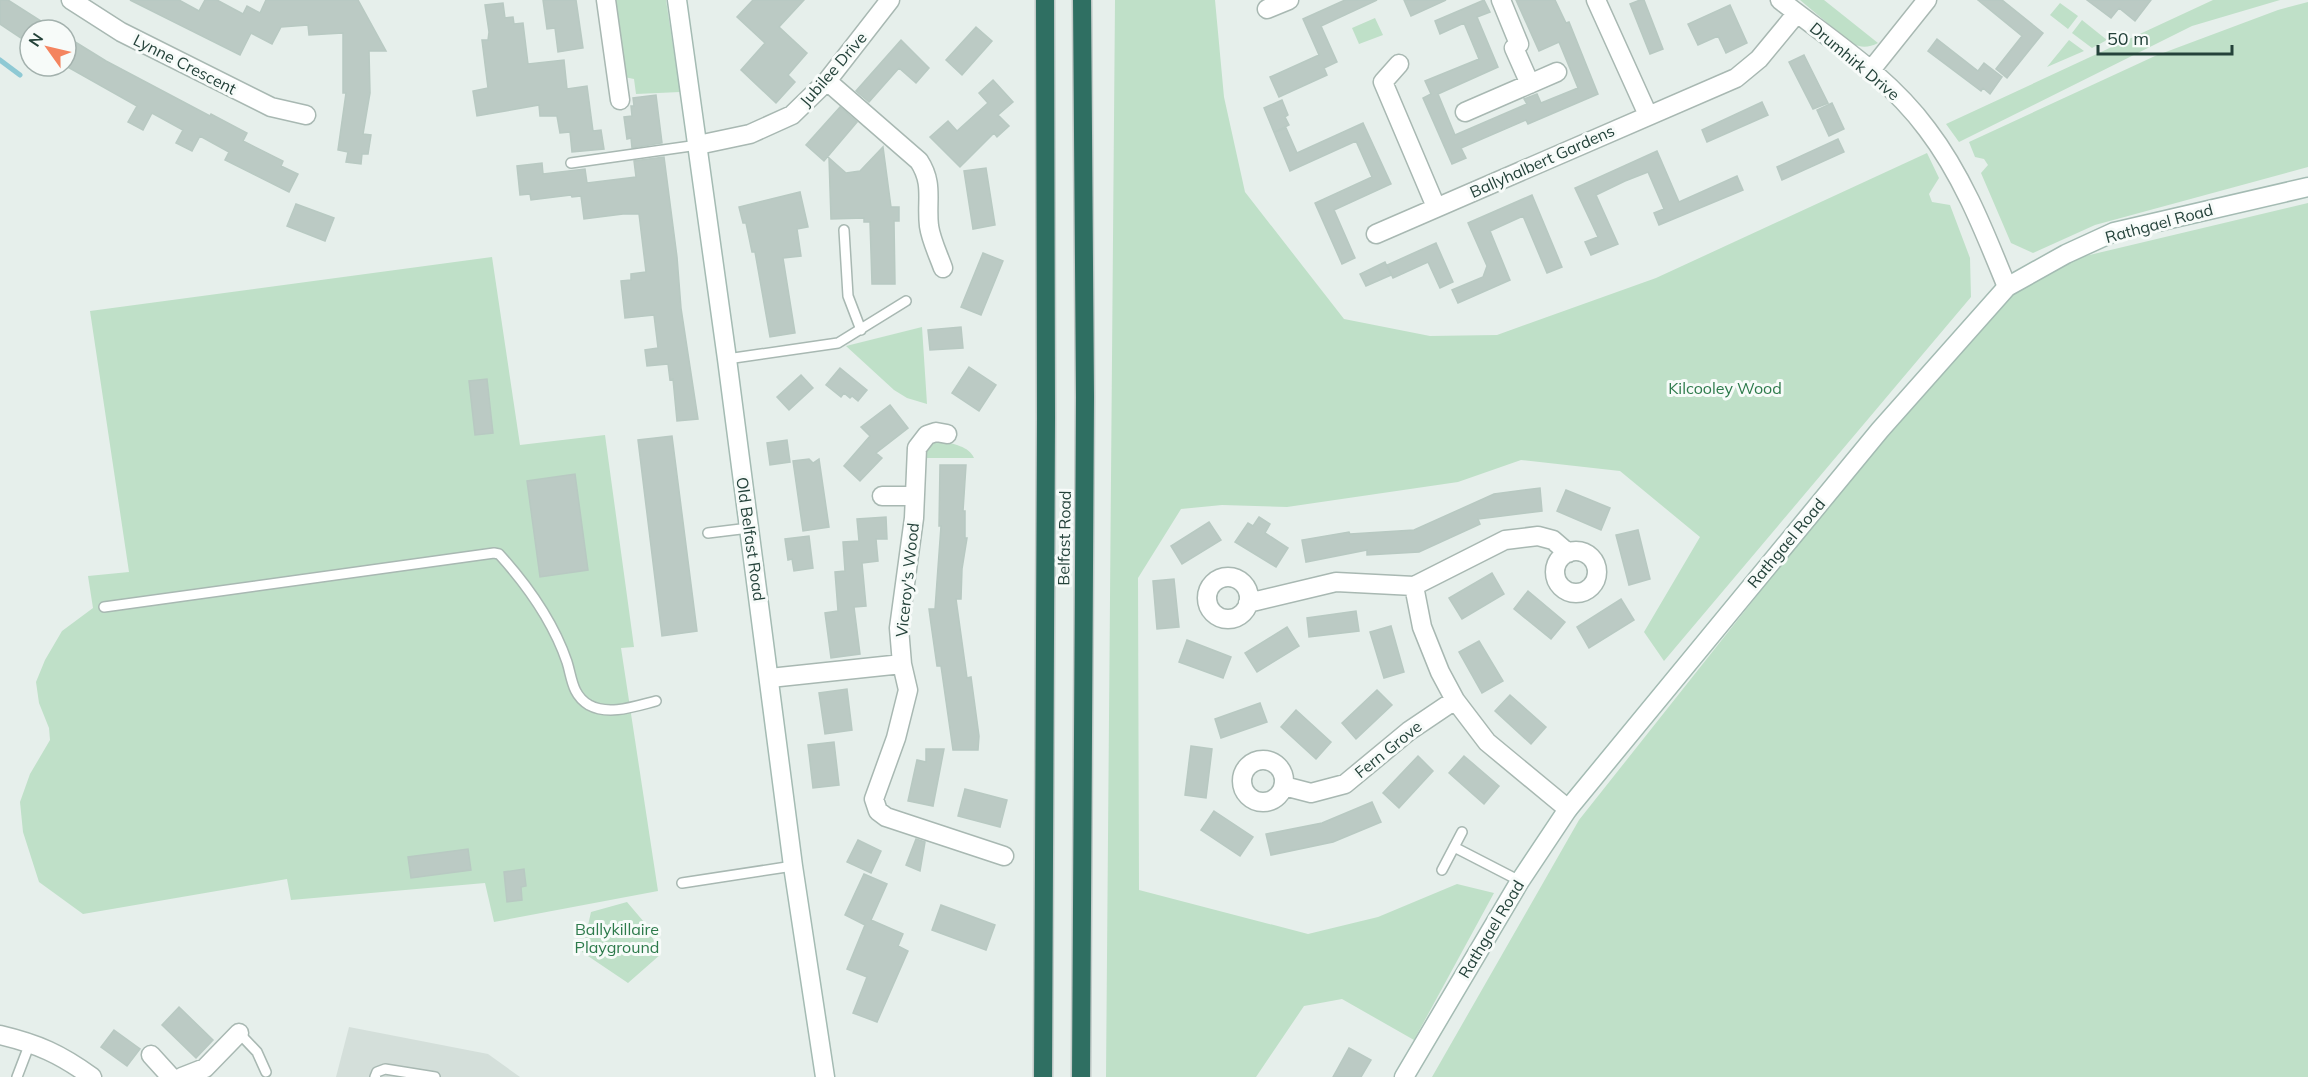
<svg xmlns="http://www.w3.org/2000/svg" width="2308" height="1077" font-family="Mulish,sans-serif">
<rect width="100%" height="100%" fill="#e6efeb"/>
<path fill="#d4dfda" d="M349,1027L488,1054L520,1077H336Z"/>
<path fill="#bfe0c8" d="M613,0H666L680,92L636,94L634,79L624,77Z
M1115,0H1215L1224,97L1245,192L1344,319L1430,336L1497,335L1656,278L1927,153L1939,178L1929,194L1932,202L1950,205L1970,258L1971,297L1664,661L1644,632L1700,537L1620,471L1521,460L1458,482L1287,507L1222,505L1181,509L1138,578L1139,890L1308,934L1378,917L1457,884L1494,893L1414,1040L1342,999L1304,1006L1256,1077H1106Z
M1800,0H1824L1878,43C1868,48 1861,48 1851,43Z
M2213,0H2280L2192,26L1959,142L1946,124Z
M2308,2V167L2095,225L2033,253L2011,243L1981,173L1988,165L1984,159L1975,157L1969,142L2155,56L2278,10Z
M2060,3L2078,16L2068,29L2050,15Z
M1375,18L1383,35L1359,44L1352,28Z
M2082,20L2107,40L2092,48L2072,33Z
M2069,40L2084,51L2047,67Z
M2308,203V1077H1432L1579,820L1886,433L2007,297L2081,257Z
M492,257L520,445L605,435L634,647L621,648L658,891L494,922L485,883L291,900L287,879L83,914L39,882L23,832L20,802L30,774L50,740L49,728L39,703L36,682L45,660L62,631L93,608L88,576L129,572L90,311Z
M922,327L927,404L907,398L894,390L846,346Z
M941,441C953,444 969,446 974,458H922C923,447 930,442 941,441Z
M627,902L644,922L661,954L628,983L582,952L591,912Z"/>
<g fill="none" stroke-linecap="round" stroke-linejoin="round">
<path stroke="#8ec9d4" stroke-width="5" d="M0,60L20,75"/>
</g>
<path fill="#bbcac4" stroke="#b8c9c2" stroke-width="1.5" d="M0,0H8L55,30H30V44L0,24Z
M130,0H179L199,11L205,0H217L243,14L247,6L260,13L266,0H358L386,51H369L370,93L363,134L371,135L368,154H362L361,164L346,162L348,152L338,150L346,93H343V33L309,35L308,25L281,27L272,44L251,33L240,55Z
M543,0H576L583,48L558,52L555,28L547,29Z
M753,0H804L779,27L807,53L788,75L795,82L776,103L741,70L765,43L737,17Z
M1345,0H1377L1321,26L1337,62L1324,68L1327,75L1279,97L1270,77L1319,55L1303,19Z
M1404,0H1446L1411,16Z
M1484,0L1490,12L1477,17L1498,67L1438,94L1455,135L1527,104L1524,99L1537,94L1541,103L1578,88L1559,42L1539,51L1516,0H1555L1566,23L1569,22L1598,94L1528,124L1526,120L1461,148L1466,158L1452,164L1423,98L1431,94L1425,81L1479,59L1464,23L1440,34L1435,21Z
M1640,0H1644L1663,49L1650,54L1630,4Z
M1978,0H2002L2043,33L2007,78L1996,69L2022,36Z
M2087,0H2151L2135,21L2119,8L2111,18Z
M503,3L505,18L513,17L514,24L523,23L528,64L564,60L567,89L587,86L593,131L601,130L604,149L572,152L570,132L560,133L557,116H540L539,105L477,116L473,91L488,88L482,40H488L489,32L485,5Z
M1730,5L1747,43L1726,53L1718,36L1698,45L1688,24Z
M976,27L992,41L962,75L946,60Z
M1937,39L1978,71L1984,63L2002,77L1990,94L1983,88L1981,91L1928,51Z
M72,40L106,61L210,116L211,114L247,133L243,141L283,161L281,166L298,174L289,192L225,160L229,152L200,136L192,151L176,143L183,130L152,113L143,130L128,122L137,106L66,66V51Z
M901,40L929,68L916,83L899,68L869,102L856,91Z
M1804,55L1828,103L1813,109L1789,62Z
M993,80L1013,102L998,115L1009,126L997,137L994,133L960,167L930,137L948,121L957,131L988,103L979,93Z
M656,95L662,143L632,148L631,138L627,139L624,117L632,116L631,106H634L633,98Z
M1282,100L1288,115L1285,117L1289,125L1275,132L1286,128L1297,153L1363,123L1391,184L1334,210L1355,258L1342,264L1315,203L1372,177L1356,141L1290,171L1264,108Z
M1762,102L1768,115L1707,142L1702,130Z
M1832,103L1844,129L1829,136L1817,110Z
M840,107L857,122L824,161L806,145Z
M1838,139L1844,152L1782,180L1777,167Z
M883,147L891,207H899V221H894L895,284H872L870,222H864V218L831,219L829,158L846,173L860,171Z
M1657,151L1679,202L1737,176L1743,190L1659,225L1654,213L1664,209L1648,172L1625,181L1596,195L1618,244L1591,255L1585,242L1598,237L1575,188Z
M664,157L677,257L681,308L698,419L677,421L673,379L670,380L668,364L647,366L645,350L658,348L654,315L625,318L621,281L631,280V274L646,272L639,214H623L584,219L581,196L572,197L571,195L531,200L530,194L520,195L517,166L542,163L543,174L585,169L587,183L636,177L634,161Z
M986,168L995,225L973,229L964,171Z
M800,192L808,227L797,229L801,256L783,258L795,333L770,337L755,252H752L746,223H743L739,207Z
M1532,195L1562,267L1547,273L1523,216L1490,231L1510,280L1458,303L1452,290L1483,277L1487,266L1468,223Z
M296,204L334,218L325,241L287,226Z
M1436,243L1453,282L1440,288L1428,262L1393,278L1387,265Z
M983,253L1003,261L981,315L961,307Z
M1385,262L1391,275L1366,286L1360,274Z
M961,327L963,348L930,350L928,330Z
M969,367L996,385L979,411L952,393Z
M840,368L867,390L858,401L852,396L850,398L844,393L841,397L826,385Z
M801,375L813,388L789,410L777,397Z
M487,379L493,433L475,435L469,381Z
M890,405L908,428L876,453L882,458L860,481L844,466L870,436L861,427Z
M672,436L697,631L662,636L638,440Z
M787,440L790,462L770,465L767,443Z
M809,459L813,463L819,459L829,527L803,531L793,461Z
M940,465H966L963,511H965V538H967L962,569L961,599H956L967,678L971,677L979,736L978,750H953L941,666H937L931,624L929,609H935L941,526H939Z
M575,474L588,570L540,577L527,481Z
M1540,488L1542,511L1478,519L1480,524L1419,552L1367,555V550L1306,562L1302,540L1349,532L1350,534L1414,530L1494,494Z
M1566,490L1610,508L1601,530L1557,511Z
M886,517L887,539H876L878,561L862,563L866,606L854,607L860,654L831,658L825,613L838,611L835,572L845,571L843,542L859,541L857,519Z
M1259,517L1270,524L1265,533L1288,548L1276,567L1235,542L1248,523L1253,526Z
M1209,522L1221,540L1182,564L1171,546Z
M1638,530L1650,579L1629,585L1616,535Z
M809,536L813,568L794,571L792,559L788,560L785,539Z
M1492,573L1504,594L1462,619L1449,598Z
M1174,579L1179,627L1157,629L1153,581Z
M1528,591L1565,622L1551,639L1514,609Z
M1621,599L1634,620L1589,648L1577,627Z
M1356,611L1359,631L1309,637L1307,618Z
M1391,626L1404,672L1384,678L1370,632Z
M1287,627L1299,646L1257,672L1245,653Z
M1187,640L1231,657L1223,678L1179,662Z
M1479,641L1503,681L1482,693L1459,652Z
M847,689L852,730L825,734L819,693Z
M1377,690L1392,705L1356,739L1342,723Z
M1510,695L1546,727L1531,744L1495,711Z
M1260,703L1267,722L1221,738L1215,719Z
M1296,710L1331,742L1316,759L1281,727Z
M834,742L839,785L813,788L808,745Z
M1191,746L1212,749L1206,798L1185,795Z
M926,749H944L933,806L908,801L917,760L926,762Z
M1418,756L1433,771L1399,808L1383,793Z
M1464,756L1499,786L1484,804L1449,773Z
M965,789L1007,800L1000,827L958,816Z
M1372,802L1381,822L1333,842L1271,855L1266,834L1322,823Z
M1214,811L1253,837L1240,856L1201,830Z
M916,839L925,842L920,871L906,865Z
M858,840L881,851L871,873L847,862Z
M468,849L471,870L411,878L408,857Z
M524,869L526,886L521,887L522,900L507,902L504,872Z
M864,874L887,884L871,920L903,934L898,946L908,951L877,1022L853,1013L867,977L847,969L865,925L845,915Z
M941,905L995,925L986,950L932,930Z
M179,1007L213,1040L196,1058L162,1025Z
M114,1030L140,1049L127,1066L101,1047Z
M1349,1048L1371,1060L1361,1077H1333Z"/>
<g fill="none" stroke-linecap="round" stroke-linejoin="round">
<g stroke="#a8b8b2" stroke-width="12">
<path id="lane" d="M571,163L698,145
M844,230L848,296L861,330
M727,359L838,343L906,301
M708,533L749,528
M104,607L494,553L499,554C528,586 553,621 567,662C572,678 572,695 589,705C609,716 636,706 656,701
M1454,847L1520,881
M1442,870L1462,832
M682,883L793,866
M239,1033L257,1052L266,1072
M17,1077L30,1043
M375,1077L377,1072L385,1069L435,1077"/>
</g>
<g stroke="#a8b8b2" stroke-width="21">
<path id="street" d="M71,0L121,32L271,107L306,115
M606,0L620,100
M1501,0L1519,44L1514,48L1530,84
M1596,0L1648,115
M1780,0C1831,40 1888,76 1927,129C1963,176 1985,233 2007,287
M1267,9L1289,0
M1399,64L1383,82L1436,207
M1871,70L1927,0
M827,81L919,161C934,184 926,201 929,226C931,240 938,254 943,268
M1465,112L1557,72
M698,145L750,134L792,115L827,81L890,0
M1376,234L1736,78L1759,59L1797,13
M947,434L936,432L927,435L917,448L914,518L899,628L902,664L908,690L896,738L874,799L878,811L886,817L1004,856
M882,496H914
M1555 572a21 21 0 1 1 42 0a21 21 0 1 1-42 0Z
M1207 598a21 21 0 1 1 42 0a21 21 0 1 1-42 0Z
M1414,586L1422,627L1440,672L1455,700L1487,742L1568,809
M1248,603L1336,582L1414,586L1505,540L1538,536L1553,540L1568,553
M770,678L902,664
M1242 781a21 21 0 1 1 42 0a21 21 0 1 1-42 0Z
M1284,786L1311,793L1345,784L1409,731L1455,700
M0,1035C38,1044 60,1054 92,1077
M151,1055L171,1077
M182,1077L205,1068L239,1033"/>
</g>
<g stroke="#a4bbb3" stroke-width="21">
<path id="secondary" d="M677,0L727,359L793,866L825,1077
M1404,1077L1520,881L1568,809L1880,430L2007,287L2066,254L2114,232L2308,187"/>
</g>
<g stroke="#c2cac8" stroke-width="21">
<path id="highway" d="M1043,1077L1046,418L1045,0
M1081,1077L1085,397L1082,0"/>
</g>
<use href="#lane" stroke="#fff" stroke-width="9"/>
<use href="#street" stroke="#fff" stroke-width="18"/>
<use href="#secondary" stroke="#fff" stroke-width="18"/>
<use href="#highway" stroke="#2f6f62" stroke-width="18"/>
</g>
<g text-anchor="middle" stroke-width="6" stroke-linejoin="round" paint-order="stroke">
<g font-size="16" fill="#24423a" stroke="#f7fbf9">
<text transform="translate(1855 61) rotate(40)" y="6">Drumhirk Drive</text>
<text transform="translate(185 64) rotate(27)" y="6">Lynne Crescent</text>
<text transform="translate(833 69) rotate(-49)" y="6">Jubilee Drive</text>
<text transform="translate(1542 161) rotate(-24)" y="6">Ballyhalbert Gardens</text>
<text transform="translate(2159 223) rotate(-15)" y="6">Rathgael Road</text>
<text transform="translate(1064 538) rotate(-89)" y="6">Belfast Road</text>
<text transform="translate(751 539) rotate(82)" y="6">Old Belfast Road</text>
<text transform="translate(1786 543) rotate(-50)" y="6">Rathgael Road</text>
<text transform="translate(907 580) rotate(-84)" y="6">Viceroy's Wood</text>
<text transform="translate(1388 749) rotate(-39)" y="6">Fern Grove</text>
<text transform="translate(1491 929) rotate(-59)" y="6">Rathgael Road</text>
</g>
<g font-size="16" fill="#2d7a4b" stroke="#f7fbf9">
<text x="1725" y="394">Kilcooley Wood</text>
<text x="617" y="935">Ballykillaire<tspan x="617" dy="18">Playground</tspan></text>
</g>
</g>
<g transform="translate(48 48) rotate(304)"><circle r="28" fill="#f7fbf9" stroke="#a3b1ad" stroke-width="1.5"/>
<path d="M0-4.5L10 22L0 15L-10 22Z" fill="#f4845f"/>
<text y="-9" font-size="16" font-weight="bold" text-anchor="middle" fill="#24423a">N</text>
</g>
<path d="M2098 45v9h134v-9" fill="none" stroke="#24423a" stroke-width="3"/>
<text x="2107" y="45" font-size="18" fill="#24423a" stroke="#f7fbf9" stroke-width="4.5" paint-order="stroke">50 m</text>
</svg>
